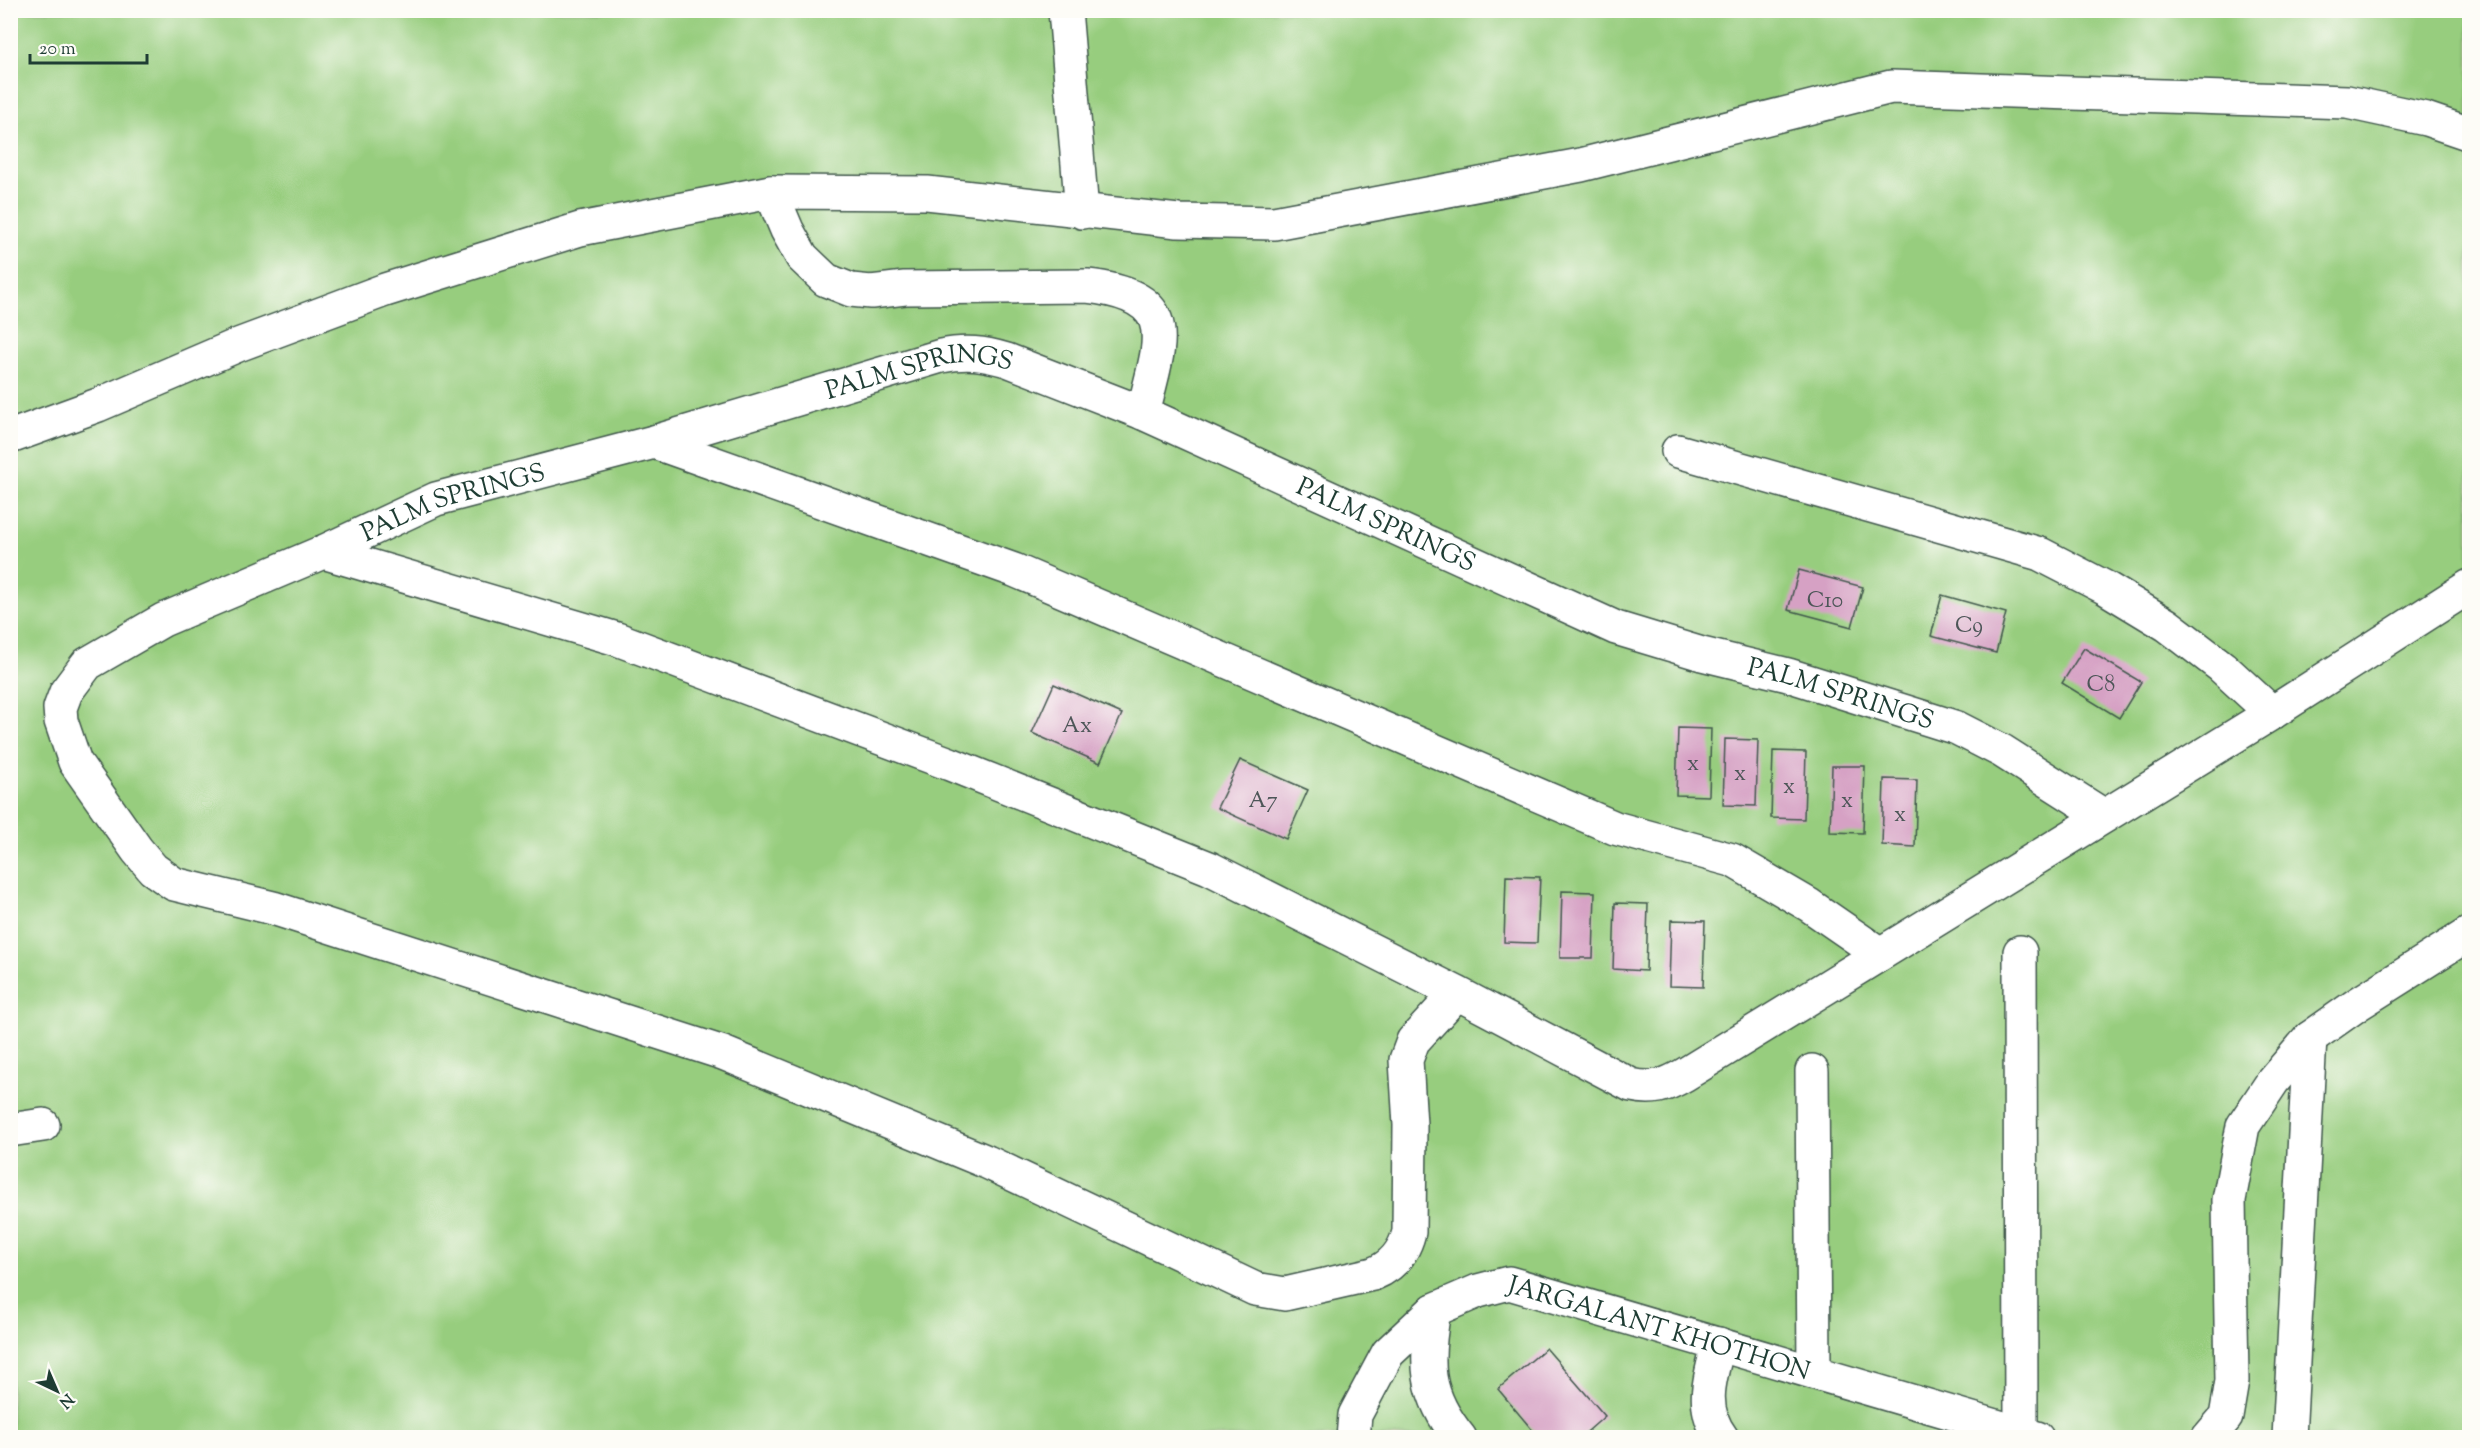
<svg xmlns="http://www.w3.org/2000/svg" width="2480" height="1448" font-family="'Sorts Mill Goudy',serif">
<rect width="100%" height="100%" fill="#fdfcf7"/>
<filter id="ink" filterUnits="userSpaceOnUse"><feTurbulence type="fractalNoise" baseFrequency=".0167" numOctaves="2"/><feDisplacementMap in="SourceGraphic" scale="12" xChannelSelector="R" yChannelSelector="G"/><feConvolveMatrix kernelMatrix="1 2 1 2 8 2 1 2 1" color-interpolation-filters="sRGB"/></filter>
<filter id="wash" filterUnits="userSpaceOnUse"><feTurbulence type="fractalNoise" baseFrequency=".008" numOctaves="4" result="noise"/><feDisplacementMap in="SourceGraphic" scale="24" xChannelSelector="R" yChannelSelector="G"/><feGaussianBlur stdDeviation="1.35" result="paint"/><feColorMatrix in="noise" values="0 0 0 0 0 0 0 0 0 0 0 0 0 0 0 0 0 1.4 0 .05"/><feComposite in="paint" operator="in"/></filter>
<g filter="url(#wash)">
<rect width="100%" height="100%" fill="#f5e6d0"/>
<path fill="#97cd7e" stroke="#5b8559" stroke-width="1.5" d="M10,11H2469V1437H11Z"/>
<g id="blocks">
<path fill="#d6a1c4" d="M1799,570L1863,587L1852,627L1788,610Z
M1942,595L2006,613L1996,653L1931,636Z
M2084,648L2141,682L2119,718L2062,683Z
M1054,684L1122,714L1100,763L1032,733Z
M1678,728L1711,729L1709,796L1676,795Z
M1725,739L1758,740L1756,806L1723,805Z
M1773,751L1806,752L1804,819L1771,818Z
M1240,760L1308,790L1286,839L1217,808Z
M1832,766H1865L1863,833L1830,832Z
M1884,779L1917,780L1915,847L1882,845Z
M1506,876L1540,877L1537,943L1504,942Z
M1562,891L1595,892L1593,958H1560Z
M1615,903L1648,904L1646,971L1613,969Z
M1671,920L1705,921L1703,987L1669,986Z
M1546,1348L1605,1416L1580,1438H1539L1498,1389Z"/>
</g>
</g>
<g filter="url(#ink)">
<use href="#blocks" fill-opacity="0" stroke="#3f564b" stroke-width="1.5"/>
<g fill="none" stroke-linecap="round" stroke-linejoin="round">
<g stroke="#3f564b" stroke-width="36">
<g id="street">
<path d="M1065,10L1082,212"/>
<path d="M771,192L787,230L802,257L826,280L851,290L871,292L905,288L1087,286C1183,297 1160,341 1143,413"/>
<path id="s1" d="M654,442L941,356C966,351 983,353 1007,360L1143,413L1616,628L1702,654L1788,675L1957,728L2002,751L2104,816"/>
<path d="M1678,451L2040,554L2106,588L2167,625L2222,667L2272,713"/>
<path id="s2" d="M323,552L436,499L654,442L1014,570L1615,828L1732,860L1809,905L1880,954"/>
<path d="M2020,952L2021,1433"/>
<path d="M1457,993L1413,1041L1406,1060L1410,1125L1409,1232C1404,1252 1393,1266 1373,1274L1285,1294L1255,1289L987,1162L723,1053L273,908L174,884L153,869L137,850L75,762L61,721L60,708L66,692L87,664L163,620L323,552L617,639L950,764L1209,868L1457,993L1631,1085C1653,1090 1665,1086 1684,1075L2272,713L2470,586"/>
<path d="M1812,1071L1814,1372"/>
<path d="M10,1130L43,1125"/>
<path d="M1434,1310C1425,1363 1424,1394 1460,1438"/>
<path d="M1719,1344C1710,1377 1699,1408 1722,1438"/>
<path id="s3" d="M1353,1438L1355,1415L1388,1353L1434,1310L1478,1291L1509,1283L2037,1438"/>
<path d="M2208,1438L2226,1417L2232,1381L2229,1200L2243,1126L2273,1081L2310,1038L2358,1004L2470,933"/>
<path d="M2289,1438L2310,1038"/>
</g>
</g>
<g stroke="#3f564b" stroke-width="36">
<path id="secondary" d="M10,437L98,405L238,345L385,290L580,229L771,192L927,193L1178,221L1274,223L1581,165L1891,87L2347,102L2426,119L2470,134"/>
</g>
<use href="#street" stroke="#fff" stroke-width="33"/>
<use href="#secondary" stroke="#fff" stroke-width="33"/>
</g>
</g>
<g text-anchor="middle" stroke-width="4.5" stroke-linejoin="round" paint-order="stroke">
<g font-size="22" fill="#4d5658">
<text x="1825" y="607">C10</text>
<text x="1969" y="632">C9</text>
<text x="2101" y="691">C8</text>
<text x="1077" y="732">Ax</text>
<text x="1693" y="770">x</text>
<text x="1740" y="780">x</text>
<text x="1789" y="793">x</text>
<text x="1263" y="807">A7</text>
<text x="1847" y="807">x</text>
<text x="1900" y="821">x</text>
</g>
<g font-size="26" fill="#1f3d34" stroke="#fdfcf7">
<text dy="9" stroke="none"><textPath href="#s1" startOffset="276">PALM SPRINGS</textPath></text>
<text dy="9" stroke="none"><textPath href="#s2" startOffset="140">PALM SPRINGS</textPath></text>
<text dy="9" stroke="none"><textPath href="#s1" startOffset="780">PALM SPRINGS</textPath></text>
<text dy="9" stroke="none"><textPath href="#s1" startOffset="1266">PALM SPRINGS</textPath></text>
<text dy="9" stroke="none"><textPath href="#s3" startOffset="393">JARGALANT KHOTHON</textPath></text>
</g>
</g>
<rect width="2480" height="1448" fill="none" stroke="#fdfcf7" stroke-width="36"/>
<g transform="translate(57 1391) rotate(136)" stroke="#fdfcf7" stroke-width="4.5" paint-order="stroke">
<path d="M0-4.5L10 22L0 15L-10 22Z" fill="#1f3d34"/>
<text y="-9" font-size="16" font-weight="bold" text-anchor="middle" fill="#1f3d34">N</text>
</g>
<path d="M30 54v9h117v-9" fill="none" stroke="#1f3d34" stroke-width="3"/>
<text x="39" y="54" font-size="18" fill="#1f3d34" stroke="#fdfcf7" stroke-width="4.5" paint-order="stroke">20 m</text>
</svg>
